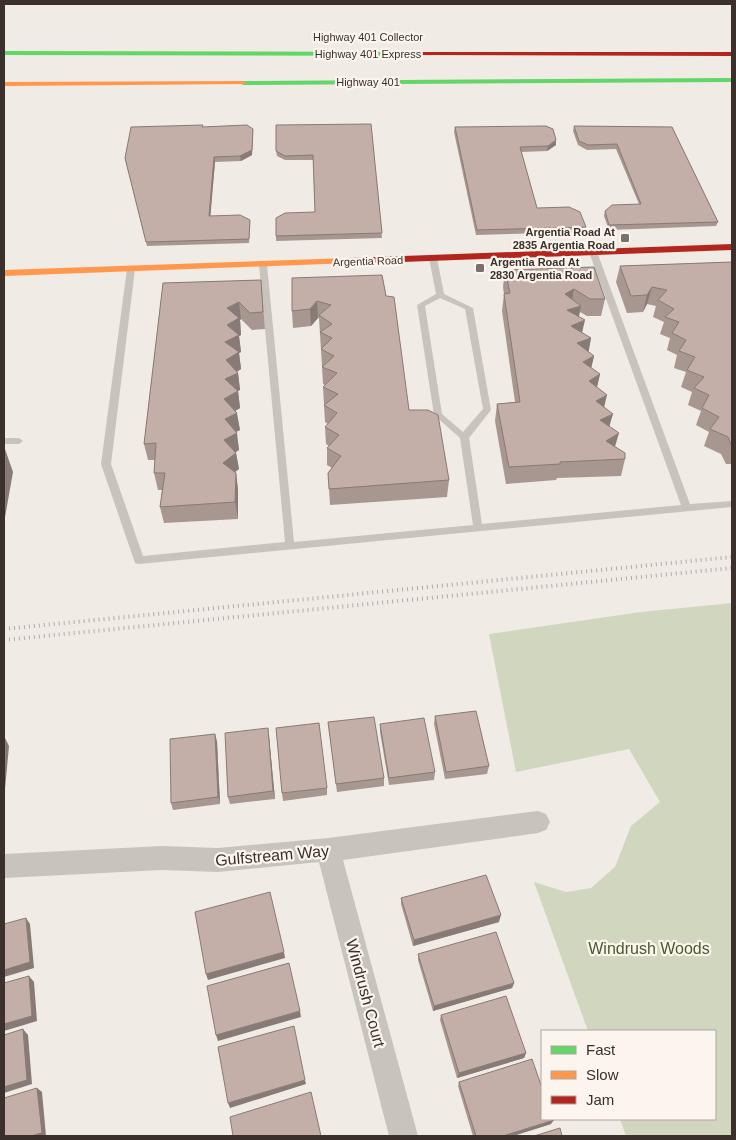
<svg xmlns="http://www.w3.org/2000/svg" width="736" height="1140" font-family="Arial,sans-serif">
<rect width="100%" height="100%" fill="#f0ebe5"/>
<path fill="#d1d6bf" d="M732,603V1136H626L620,1119H715V1031H588L534,882L566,892L591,888L615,867L631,826L660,802L629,749L516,772L489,634L641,612Z"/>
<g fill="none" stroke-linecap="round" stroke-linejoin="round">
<path fill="#c9c3be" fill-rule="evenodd" d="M590,250H593L597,252L690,504L732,501V507L139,564L135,563L101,464L127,269L131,267L135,269L111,464L143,556L285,542L259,265L263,263L267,265L294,542L473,525L460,438L434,415L417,305L436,294L429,258L433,256L437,258L444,294L473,308L491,410L469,438L482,524L681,505L589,252ZM440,298L465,309L483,409L463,432L442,414L425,306Z
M4,438H19L23,441L19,444H4Z"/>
<path fill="#c9c3be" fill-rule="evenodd" d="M538,811L546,814L550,822L546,830L538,833L343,860L418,1136H389L319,862L218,872L162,870L4,878V854L162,846L218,848L328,838Z"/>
<path fill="#63d668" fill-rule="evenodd" d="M4,51L414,52L417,54L414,56L4,55Z
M732,78V82L243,85L240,83L243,81Z"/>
<path fill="#ff974d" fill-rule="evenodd" d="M243,81L246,83L245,84L4,86V82Z
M348,258L351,259V263L4,276V270Z"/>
<path fill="#b3261e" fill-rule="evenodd" d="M414,52H732V56L412,55V53Z
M732,244V250L348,264L344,261L348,258Z"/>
<path stroke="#b1aca8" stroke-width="4" stroke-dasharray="1 4" stroke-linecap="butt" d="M4,629L732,557
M4,640L732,568"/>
</g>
<path fill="#a89690" d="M371,124L382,238L276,241V236L315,212L313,160H285L277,156L276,151Z
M574,126L672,127L718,222L716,226L609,230L604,216L605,211L639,204L616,149L587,150L578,145L573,131Z
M455,127L556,145L547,151L521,152L537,208L586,227L585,232L476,235L454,132Z
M253,129L252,155L241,161L215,162L210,216L250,225L249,243L147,246L125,158Z
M732,262V464H726L721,454L704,446L709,432L696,425L701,411L688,405L692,392L681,387L686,372L674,368L677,355L667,350L670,338L660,334L664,322L653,317L656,306L647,304L643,312L627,313L616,282L620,266Z
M594,267L605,299L601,316H587L580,312L579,317L582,333L591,338L588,352L594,356L591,368L600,374L597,387L604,407L615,447L625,459L621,476L557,478L556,480L506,484L495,421L497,404L515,402L502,311L504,294L503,287L505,270Z
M382,275L409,410L449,480L447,497L330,505L328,473L332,468L327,465V448L329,446L326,444L325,427L328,424L325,422L324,405H325L324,404L323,387L325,385L323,384L322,367V366L319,318H318L311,326L293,328L292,311Z
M261,280L265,329L252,330L241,319L240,320L241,335L239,336L241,352L239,353L241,369L237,372L238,373L240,390L238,391L240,408L235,411L240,430L236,432L239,450L236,452V453L239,469L235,472L236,473L238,490V519L164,523L160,507L162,490H158L154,473L155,460H148L144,444L163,283Z
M435,716L489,766L487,774L445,779L434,724Z
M328,722L384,778V786L337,792Z
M380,724L435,772L434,780L389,785L380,732Z
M268,728L275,799L230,804L228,797Z
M215,734L217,742L220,804L173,810L171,803Z
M327,788V795L283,801L282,793Z
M401,898L499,922L413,946L401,904Z
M418,954L514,983L512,988L433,1011L418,960Z
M441,1015L526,1053L524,1058L457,1078L440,1020Z
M459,1082L551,1124L513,1136H473L458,1086Z"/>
<path fill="#887a75" d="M253,129L252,155L241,161L240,156Z
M556,140V145L547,151L548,146Z
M214,157L215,162L210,221L209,216Z
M652,287L647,304L643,312L647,295Z
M574,289L571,306L565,294Z
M317,301L318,318L311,326L310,309Z
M239,302L241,319L240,320L241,335L239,336L241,352L239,353L241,369L228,377L226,360L225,342L227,325V308Z
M581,306L577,323L567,310Z
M585,320L581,337L571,326Z
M591,338L588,355L577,343Z
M594,356L590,373L583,362Z
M238,373L240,390L227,396L225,379Z
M600,374L596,391L589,381Z
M238,391L240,408L227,416L224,399Z
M607,395L603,412L596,401Z
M237,413L240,430L227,436L225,419Z
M613,414L608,431L600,420Z
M237,433L239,450L226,457L224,440Z
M619,433L614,450L606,441Z
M5,449L13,472L4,523V452Z
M236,453L239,469L226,479L223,463Z
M236,473L238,490V519L235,502Z
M268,728L269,736L275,799L273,791Z
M215,734L217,742L220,804L218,797Z
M5,738L9,746L4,800V748Z
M501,915L499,922L413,946L414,940Z
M26,918L30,924L34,968L4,977V970Z
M284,952L285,958L208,980L206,974Z
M29,976L34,982L37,1021L4,1031V1024Z
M514,983L512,988L433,1011L434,1006Z
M300,1011L301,1017L218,1041L216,1035Z
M23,1029L28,1035L32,1084L4,1093V1087Z
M526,1053L524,1058L457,1078L459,1073Z
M305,1080L306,1084L230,1108L228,1103Z
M37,1088L42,1092L46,1136H31Z
M554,1120L551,1124L513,1136H503Z"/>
<path fill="#c3afa7" stroke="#887a75" d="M371,124L382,233L276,236V218L285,213L315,212L313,155L285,156L276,151V125Z
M203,125L202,127L247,125L253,129L252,150L240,156L214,157L209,216L240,215L250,220L249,239L146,242L125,158L131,127Z
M546,126L553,129L556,140L548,146L520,147L537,208L569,207L580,212L586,227L477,230L455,127Z
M574,126L672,127L718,222L609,225L605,211L612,205L641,204L617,144L588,145L579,141Z
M732,262V447L728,437L710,429L719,417L702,408L709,395L694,388L704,377L687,370L695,357L679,351L686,340L672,333L679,322L665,317L674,309L658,300L667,290L652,287L647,295L631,296L620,266Z
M594,267L605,299H590L574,289L565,294L581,306L567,310L585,320L571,326L591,338L577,343L594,356L583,362L600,374L589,381L607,395L596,401L613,414L600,420L619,433L606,441L625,453V459L560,462V464L509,467L497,404L520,402L504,294L510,293L505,270Z
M382,275L386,296L394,297L409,410H428L438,415L449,480L329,489L328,473L341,456L327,448L339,435L325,427L337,413L324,405L338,394L323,387L337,373L322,367L334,356L321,349L332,338L320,332L332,324L319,315L331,305L317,301L310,309L292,311V278Z
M261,280L263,312L250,313L239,302L227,308L239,318L227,325L239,335L225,342L239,352L226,360L238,373L225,379L238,391L224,399L237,413L225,419L237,433L224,440L236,453L223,463L236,473L235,502L160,507L165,473H154L156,443L144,444L163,283Z
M4,455H6L4,468Z
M476,711L489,766L446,772L435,716Z
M374,717L384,778L336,784L328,722Z
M424,718L435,772L389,778L380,724Z
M319,723L327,788L282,793L276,728Z
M268,728L273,791L228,797L225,733Z
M215,734L218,797L171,803L170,739Z
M486,875L501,915L414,940L401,898Z
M270,892L284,952L206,974L195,912Z
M26,918L30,962L4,970V924Z
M496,932L514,983L434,1006L418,954Z
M289,963L300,1011L216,1035L207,986Z
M29,976L32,1016L4,1024V983Z
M506,996L526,1053L459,1073L441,1015Z
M294,1026L305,1080L228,1103L218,1047Z
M23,1029L27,1080L4,1087V1035Z
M532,1059L542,1088V1119H553L554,1120L503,1136H476L459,1082Z
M37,1088L42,1133L31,1136H4V1098Z
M311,1092L321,1136H233L230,1117Z
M560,1128L562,1136H534Z"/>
<g fill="#7a716c" stroke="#fbf5ee" stroke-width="2">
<rect x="620" y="233" width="10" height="10" rx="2.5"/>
<rect x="475" y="263" width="10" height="10" rx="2.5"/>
</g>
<g text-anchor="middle" stroke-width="4.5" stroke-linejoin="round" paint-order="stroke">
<g font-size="11" fill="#3b302b" stroke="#fbf5ee">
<text x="368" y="41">Highway 401 Collector</text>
<text x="368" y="58">Highway 401 Express</text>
<text x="368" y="86">Highway 401</text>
<text transform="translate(368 261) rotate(-2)" y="4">Argentia Road</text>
</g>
<g font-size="11" font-weight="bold" fill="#3b302b" stroke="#fbf5ee" text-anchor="end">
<text x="615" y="236">Argentia Road At<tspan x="615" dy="13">2835 Argentia Road</tspan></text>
<text x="490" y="266" text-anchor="start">Argentia Road At<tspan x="490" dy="13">2830 Argentia Road</tspan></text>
</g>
<g font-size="16" fill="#3b302b" stroke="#fbf5ee">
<text transform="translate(272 855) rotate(-5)" y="6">Gulfstream Way</text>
<text transform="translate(366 993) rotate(75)" y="6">Windrush Court</text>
</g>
<g font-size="16" fill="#4a5a2e" stroke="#fbf5ee">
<text x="649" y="954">Windrush Woods</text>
</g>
</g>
<rect width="736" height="1140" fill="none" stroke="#3b302b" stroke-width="10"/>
<rect x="541" y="1030" width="175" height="90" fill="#fbf5ee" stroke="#aea6a0"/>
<rect x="551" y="1046" width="25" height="8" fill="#63d668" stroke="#aea6a0"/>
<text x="586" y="1055" font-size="15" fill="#3b302b">Fast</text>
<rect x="551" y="1071" width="25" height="8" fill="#ff974d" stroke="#aea6a0"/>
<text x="586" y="1080" font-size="15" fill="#3b302b">Slow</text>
<rect x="551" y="1096" width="25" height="8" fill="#b3261e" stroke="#aea6a0"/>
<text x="586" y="1105" font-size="15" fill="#3b302b">Jam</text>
</svg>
